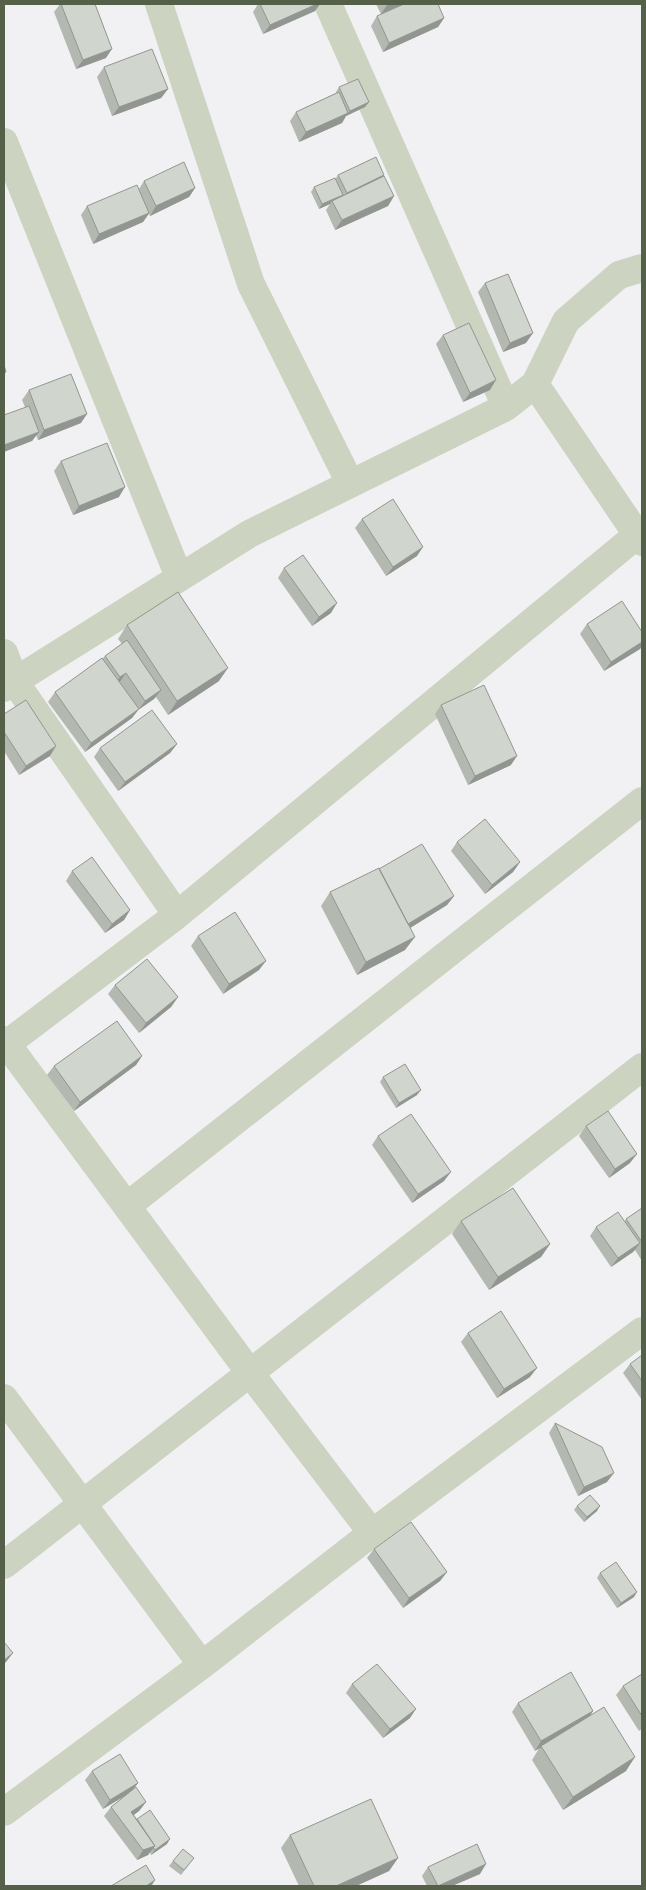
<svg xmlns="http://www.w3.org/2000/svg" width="646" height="1890" font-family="'Roboto Condensed',sans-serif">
<rect width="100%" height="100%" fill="#f1f1f3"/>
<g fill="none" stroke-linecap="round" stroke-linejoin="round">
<path stroke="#ccd3c1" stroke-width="28" d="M159,4L251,284L350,483
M328,4L506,407
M4,142L179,577
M535,384L642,542
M4,653L15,682L177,915
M4,688L249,534L506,407L535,384L566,321L619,275L642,268
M4,1040L250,1373L372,1533
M4,1046L177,915L642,531
M127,1206L642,801
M4,1398L202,1665
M4,1565L642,1067
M4,1812L202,1665L372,1533L642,1331"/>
</g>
<path fill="#b3b8b0" d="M60,4H95L106,58L76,69L54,12Z
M258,4H320L315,11L263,34L253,12Z
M376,4H404L381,14Z
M377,16L444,18L438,27L383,52L371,26Z
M104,67L168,89L161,98L112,116L97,77Z
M339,87L369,102L365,107L346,116L342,123L299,142L290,121L296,112L336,93V92Z
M338,175H384L383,177L394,196L388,206L335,230L326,210L330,204L319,209L311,192L314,187L336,178Z
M144,181L195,188L189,197L150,216L149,214L143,222L93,244L81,215L87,206L139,189Z
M485,283L526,343L503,352L478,292Z
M443,335L490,390L463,402L436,344Z
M29,390L81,423L38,440L36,435L32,441L25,407L22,400Z
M61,461L119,497L73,515L54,471Z
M362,519L417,556L386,576L355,528Z
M284,568L331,613L312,626L278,578Z
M587,624L642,632V646L640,649L604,671L580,634Z
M127,625L219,681L168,715L156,697L154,699L138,710L132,718L85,752L48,702L55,692L102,659L105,656L122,644L118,639Z
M441,705L511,765L468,785L435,714Z
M4,714L50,756L19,775L4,751Z
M177,744L170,753L118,791L94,757L100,748Z
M457,842L520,862L513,872L485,894L451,851Z
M379,869L454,896L447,905L410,928L405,950L357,975L321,906L330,892Z
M72,871L130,910L124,920L105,933L66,881Z
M198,936L259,970L223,994L191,946Z
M115,985L178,997L171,1007L139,1033L108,994Z
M142,1056L136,1065L74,1111L47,1075L54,1066Z
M383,1077L417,1095L396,1108L380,1082Z
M586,1126L630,1163L609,1178L579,1136Z
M378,1136L444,1181L412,1203L372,1145Z
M642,1208V1261L635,1250L633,1252L611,1267L590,1236L596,1227L625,1221L626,1219Z
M461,1221L550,1244L541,1257L489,1290L452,1234Z
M468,1333L530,1377L497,1398L461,1342Z
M642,1355V1400L623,1373L630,1364Z
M555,1423L607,1482L578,1496L549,1433Z
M577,1506L597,1511L584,1522L574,1510Z
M374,1549L447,1572L440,1581L403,1608L367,1558Z
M600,1573L634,1597L617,1608L597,1578Z
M642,1674V1729L639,1731L616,1695L623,1686Z
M352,1684L410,1718L383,1738L346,1693Z
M518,1703L593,1711L590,1716L626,1771L563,1810L532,1760L540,1747L535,1751L512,1712Z
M92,1771L138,1783L133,1790L146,1802L139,1811L134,1815L137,1819L167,1844L151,1855L150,1852L148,1855L137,1860L104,1816L111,1807L125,1796L103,1809L85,1780Z
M290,1835L398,1858L389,1871L356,1886H299L281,1848Z
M194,1858L181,1875L169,1866L173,1861Z
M428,1867L480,1874L452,1886H427L422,1876Z"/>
<path fill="#929690" d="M317,4H320L315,11L263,34L270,25Z
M390,4H404L381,14L387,5Z
M444,18L438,27L383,52L389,43Z
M112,49L106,58L76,69L83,60Z
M168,89L161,98L112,116L119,107Z
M369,102L365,107L346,116L342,123L299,142L306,132L348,113L350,111Z
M384,175L381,180L343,198L347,193Z
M195,188L189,197L150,216L156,206Z
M343,195L340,200L332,201L330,204L319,209L322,204Z
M394,196L388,206L335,230L342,220Z
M149,213L143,222L93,244L99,234Z
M533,333L526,343L503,352L510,343Z
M496,380L490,390L463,402L470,393Z
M87,414L81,423L38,440L44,430Z
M39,432L32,441L4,452V445Z
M125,487L119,497L73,515L79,506Z
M423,547L417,556L386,576L393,567Z
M337,603L331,613L312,626L319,617Z
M642,642V646L640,649L604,671L611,662Z
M228,668L219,681L168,715L177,701Z
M126,673L119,683L113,686L120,677Z
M161,690L154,699L138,710L145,701Z
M139,709L132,718L85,752L91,743Z
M177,744L170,753L118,791L125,782Z
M56,746L50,756L19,775L26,766Z
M517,756L511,765L468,785L475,776Z
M520,862L513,872L485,894L492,885Z
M454,896L447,905L402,933L408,924Z
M130,910L124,920L105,933L112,924Z
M415,937L405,950L357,975L366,962Z
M266,961L259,970L223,994L229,984Z
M178,997L171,1007L139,1033L146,1023Z
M142,1056L136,1065L74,1111L80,1102Z
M421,1090L417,1095L396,1108L399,1103Z
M637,1154L630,1163L609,1178L615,1169Z
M451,1172L444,1181L412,1203L418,1194Z
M640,1243L633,1252L611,1267L618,1258Z
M550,1244L541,1257L489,1290L498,1277Z
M537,1368L530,1377L497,1398L504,1389Z
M614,1473L607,1482L578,1496L584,1487Z
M600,1506L597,1511L584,1522L587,1517Z
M447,1572L440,1581L403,1608L409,1598Z
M637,1592L634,1597L617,1608L621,1603Z
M13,1653L6,1662L4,1664V1660Z
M416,1709L410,1718L383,1738L390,1729Z
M593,1711L587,1720L535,1751L541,1741Z
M635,1757L626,1771L563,1810L573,1797Z
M138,1783L131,1792L103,1809L110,1800Z
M146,1802L139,1811L125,1821L131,1812Z
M170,1839L167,1844L151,1855L155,1850Z
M155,1846L148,1855L137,1860L143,1850Z
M398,1858L389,1871L356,1886H336Z
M486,1864L480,1874L452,1886H439Z
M155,1880L152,1885L151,1886H146Z"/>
<path fill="#d0d6cd" stroke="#929690" d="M61,4H95L112,49L83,60Z
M260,4H317L270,25Z
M404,4H438L444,18L389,43L377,16Z
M152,49L168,89L119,107L104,67Z
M358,79L369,102L350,111L339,87Z
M339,92L348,113L306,132L296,112Z
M376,157L384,175L347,193L338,175Z
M184,162L195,188L156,206L144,181Z
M384,176L394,196L342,220L332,201Z
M335,178L343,195L322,204L314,187Z
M137,185L149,213L99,234L87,206Z
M508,274L533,333L510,343L485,283Z
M469,323L496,380L470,393L443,335Z
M4,365L6,372L4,373Z
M71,374L87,414L44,430L29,390Z
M29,406L39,432L4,445V415Z
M107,443L125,487L79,506L61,461Z
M393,499L423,547L393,567L362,519Z
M303,555L337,603L319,617L284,568Z
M178,592L228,668L177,701L127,625Z
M622,601L642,632V642L611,662L587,624Z
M127,640L161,690L145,701L126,673L120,677L105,656Z
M102,658L139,709L91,743L55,692Z
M484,685L517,756L475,776L441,705Z
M26,700L56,746L26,766L4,732V714Z
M152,710L177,744L125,782L100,748Z
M485,819L520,862L492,885L457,842Z
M422,844L454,896L408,924L379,869Z
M92,857L130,910L112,924L72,871Z
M379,868L415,937L366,962L330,892Z
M235,912L266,961L229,984L198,936Z
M147,959L178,997L146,1023L115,985Z
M117,1021L142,1056L80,1102L54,1066Z
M405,1064L421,1090L399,1103L383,1077Z
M608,1111L637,1154L615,1169L586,1126Z
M411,1114L451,1172L418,1194L378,1136Z
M513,1188L550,1244L498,1277L461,1221Z
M642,1208V1242L626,1219Z
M618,1212L640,1243L618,1258L596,1227Z
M501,1311L537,1368L504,1389L468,1333Z
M642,1355V1381L630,1364Z
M555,1423L602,1447L614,1473L584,1487Z
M590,1495L600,1506L587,1517L577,1506Z
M411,1522L447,1572L409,1598L374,1549Z
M616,1562L637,1592L621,1603L600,1573Z
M4,1642L13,1653L4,1660Z
M377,1664L416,1709L390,1729L352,1684Z
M571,1672L593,1711L541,1741L518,1703Z
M642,1674V1716L623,1686Z
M604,1707L635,1757L573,1797L541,1746Z
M120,1754L138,1783L110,1800L92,1771Z
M136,1787L146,1802L131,1812L155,1846L143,1850L111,1807Z
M371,1799L398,1858L336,1886H314L290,1835Z
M150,1810L170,1839L155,1850L153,1847L155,1846L137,1819Z
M477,1844L486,1864L438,1886L428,1867Z
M183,1849L194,1858L184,1870L173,1861Z
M146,1865L155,1880L146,1886H111Z"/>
<rect width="646" height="1890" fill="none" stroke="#556048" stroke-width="10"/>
</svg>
